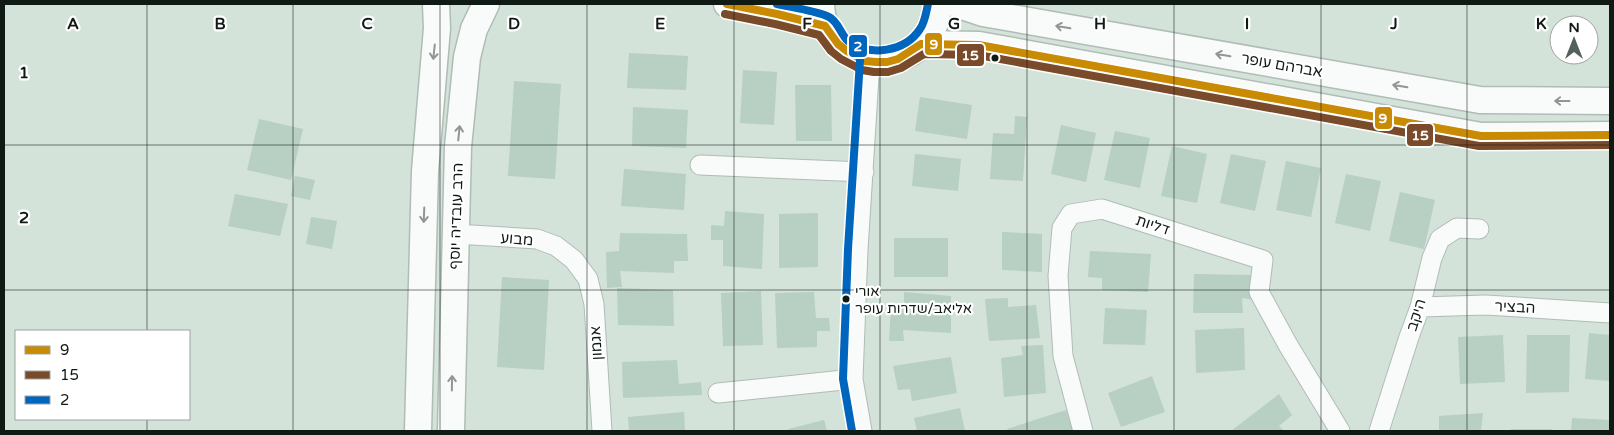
<svg xmlns="http://www.w3.org/2000/svg" width="1614" height="435" font-family="'Varela Round',Heebo,sans-serif">
<rect width="100%" height="100%" fill="#d3e3da"/>
<path fill="#b8cfc3" d="M629,53L688,56L686,90L627,88Z
M743,70L777,72L774,125L740,123Z
M514,81L561,84L555,179L508,176Z
M795,85H831L832,141H796Z
M920,97L972,105L967,139L915,131Z
M633,107L688,110L686,148L632,146Z
M1015,116L1027,117L1023,181L990,179L993,133L1014,134Z
M259,119L303,129L291,180L247,170Z
M1061,125L1096,133L1086,182L1051,174Z
M1115,131L1150,138L1140,188L1104,180Z
M1172,146L1207,154L1197,203L1161,196Z
M915,154L961,159L958,191L912,186Z
M1231,154L1266,161L1255,211L1220,203Z
M1286,161L1321,168L1311,217L1276,210Z
M624,169L686,174L684,210L621,206Z
M1346,174L1381,181L1370,231L1335,223Z
M295,176L315,180L310,200L291,196Z
M1400,192L1435,200L1424,249L1389,241Z
M235,194L288,204L280,236L228,226Z
M725,211L764,214L762,269L723,266V240H711V225L724,226Z
M818,213V267L779,268V214Z
M311,217L337,221L332,249L306,244Z
M1002,232L1042,234V272L1002,270Z
M620,233L687,234L688,261H674V273L620,271L622,287L607,288L606,252L619,251Z
M894,238H948V277H894Z
M1090,251L1151,254L1148,292L1102,290V278L1088,277Z
M1194,274L1253,275L1254,300L1242,298L1243,313H1193Z
M502,277L549,280L544,370L497,367Z
M617,288L673,290L674,326L618,325Z
M761,291L763,345L723,346L721,293Z
M814,292L816,318H829L830,331H817V347L777,348L775,293Z
M904,292L951,296V333L903,330L904,341H889L891,304L904,303Z
M1008,298V307L1036,305L1040,338L989,341L985,299Z
M1105,308L1147,310L1145,345L1103,344Z
M1244,328L1245,370L1196,373L1195,330Z
M1589,333L1610,335V381L1585,379Z
M1503,335L1505,382L1460,384L1458,337Z
M1527,335H1570L1569,392L1526,393Z
M1043,345L1046,393L1004,397L1001,358L1023,355L1021,346Z
M951,357L957,393L912,401L910,389L898,390L893,366Z
M677,360L679,384L701,382L702,395L623,398L622,362Z
M1152,376L1165,412L1121,427L1108,393Z
M1279,394L1292,415L1279,426L1284,431H1231Z
M960,408L965,431H917L914,418Z
M1066,410L1073,431H1008L1007,429Z
M684,412L685,431H629L628,417Z
M1483,413L1481,431H1439V416Z
M1572,418L1610,420V431H1571Z
M824,420L827,431H788V429Z
M1511,429H1552V431H1511Z"/>
<g fill="none" stroke-linecap="round" stroke-linejoin="round">
<g stroke="#b0bcb6" stroke-width="21">
<path id="street" d="M700,165L864,172
M455,234L537,239L556,246L574,260L588,279L594,304L602,431
M1420,307L1486,305L1610,313
M718,393L853,379
M862,431L853,379L858,250L870,61
M1083,431L1063,356L1058,276L1062,228L1071,214L1102,209L1263,260L1259,292L1288,345L1340,431
M1379,431L1409,337L1420,307L1432,258L1440,239L1457,228L1479,229"/>
</g>
<g stroke="#b0bcb6" stroke-width="29">
<path id="secondary" d="M727,4L777,14L825,26
M821,4C824,80 936,79 938,4
M956,4L983,13L1480,100L1610,101
M921,44L979,45L1481,136L1610,135
M418,431L425,171L437,28L436,4
M451,431L458,147L467,57L474,29L486,4"/>
</g>
<use href="#street" stroke="#f8fbf9" stroke-width="19"/>
<use href="#secondary" stroke="#f8fbf9" stroke-width="26"/>
<g stroke="#fff" stroke-width="11">
<path id="bus-1" d="M727,4L777,14L825,26L838,44L847,51L865,61L876,62H887L898,59L921,44L979,45L1481,136L1610,135"/>
</g>
<g stroke="#fff" stroke-width="11">
<path id="bus-2" d="M725,14L775,24L819,35L831,51L841,59L862,70L874,72H888L901,68L924,54L978,55L1479,146L1610,145"/>
</g>
<g stroke="#fff" stroke-width="11">
<path id="bus-3" d="M777,4C790,7 818,11 829,17C838,21 841,35 848,41C870,57 905,52 920,29C925,22 926,13 928,4
M852,431L843,379L848,249L860,60"/>
</g>
<use href="#bus-1" stroke="#c98a04" stroke-width="8"/>
<use href="#bus-2" stroke="#7a4b2a" stroke-width="8"/>
<use href="#bus-3" stroke="#0065bd" stroke-width="8"/>
</g>
<defs><path id="oneway-shaft" d="M-6 0H5M1.5-3L5.5 0L1.5 3" fill="none" stroke-width="1.6" stroke-linecap="round" stroke-linejoin="round" transform="scale(1.25)"/></defs>
<g stroke="#909692">
<use href="#oneway-shaft" transform="translate(1063 27) rotate(-170)"/>
<use href="#oneway-shaft" transform="translate(434 52) rotate(96)"/>
<use href="#oneway-shaft" transform="translate(1223 55) rotate(-170)"/>
<use href="#oneway-shaft" transform="translate(1400 86) rotate(-170)"/>
<use href="#oneway-shaft" transform="translate(1562 101) rotate(-180)"/>
<use href="#oneway-shaft" transform="translate(459 133) rotate(-84)"/>
<use href="#oneway-shaft" transform="translate(424 215) rotate(92)"/>
<use href="#oneway-shaft" transform="translate(452 383) rotate(-89)"/>
</g>
<path fill="none" stroke="#101a15" stroke-width="1" stroke-opacity="0.55" d="M147,4V331M293,4V431M440,4V431M587,4V431M734,4V431M880,4V431M1027,4V431M1174,4V431M1321,4V431M1467,4V431M4,145H1610M4,290H1610M147,419V431"/>
<g fill="#101a15" stroke="#fff" stroke-width="2">
<circle cx="995" cy="58" r="4.5"/>
<circle cx="846" cy="299" r="4.5"/>
</g>
<g text-anchor="middle" stroke-width="4.5" stroke-linejoin="round" paint-order="stroke">
<g font-size="14" fill="#101a15" stroke="#fff" text-anchor="start">
<text x="855" y="296">אורי<tspan x="855" dy="17">אליאב/שדרות עופר</tspan></text>
</g>
<g font-size="15" fill="#101a15" stroke="#fff">
<text transform="translate(1282 65) rotate(10)" y="5">אברהם עופר</text>
<text transform="translate(456 216) rotate(-88)" y="5">הרב עובדיה יוסף</text>
<text transform="translate(1153 225) rotate(18)" y="5">דליות</text>
<text transform="translate(517 239) rotate(5)" y="5">מבוע</text>
<text transform="translate(1515 307) rotate(3)" y="5">הבציר</text>
<text transform="translate(1416 315) rotate(-72)" y="5">היקב</text>
<text transform="translate(596 343) rotate(-93)" y="5">אגמון</text>
</g>
</g>
<g font-size="16" text-anchor="middle" font-weight="bold" fill="#101a15" stroke="#fff" stroke-width="4.5" stroke-linejoin="round" paint-order="stroke">
<text x="73" y="29">A</text>
<text x="220" y="29">B</text>
<text x="367" y="29">C</text>
<text x="514" y="29">D</text>
<text x="660" y="29">E</text>
<text x="807" y="29">F</text>
<text x="954" y="29">G</text>
<text x="1100" y="29">H</text>
<text x="1247" y="29">I</text>
<text x="1394" y="29">J</text>
<text x="1541" y="29">K</text>
<text x="24" y="78">1</text>
<text x="24" y="223">2</text>
</g>
<g stroke="#fff" stroke-width="2">
<rect x="924" y="32" width="19" height="24" rx="5" fill="#c98a04"/>
<rect x="848" y="34" width="20" height="24" rx="5" fill="#0065bd"/>
<rect x="956" y="43" width="29" height="24" rx="5" fill="#7a4b2a"/>
<rect x="1374" y="106" width="19" height="24" rx="5" fill="#c98a04"/>
<rect x="1406" y="123" width="28" height="24" rx="5" fill="#7a4b2a"/>
</g>
<g font-size="14" text-anchor="middle" font-weight="bold" fill="#fff">
<text x="934" y="49">9</text>
<text x="858" y="51">2</text>
<text x="970" y="60">15</text>
<text x="1383" y="123">9</text>
<text x="1420" y="140">15</text>
</g>
<rect width="1614" height="435" fill="none" stroke="#101a15" stroke-width="10"/>
<rect x="15" y="330" width="175" height="90" fill="#ffffff" stroke="#9fa3a1"/>
<rect x="25" y="346" width="25" height="8" fill="#c98a04" stroke="#9fa3a1"/>
<text x="60" y="355" font-size="15" fill="#101a15">9</text>
<rect x="25" y="371" width="25" height="8" fill="#7a4b2a" stroke="#9fa3a1"/>
<text x="60" y="380" font-size="15" fill="#101a15">15</text>
<rect x="25" y="396" width="25" height="8" fill="#0065bd" stroke="#9fa3a1"/>
<text x="60" y="405" font-size="15" fill="#101a15">2</text>
<g transform="translate(1574 40)"><circle r="24" fill="#ffffff" stroke="#9fa3a1"/>
<path d="M0-4L9 19L0 12L-9 19Z" fill="#54605a"/>
<text y="-8" font-size="14" font-weight="bold" text-anchor="middle" fill="#101a15">N</text>
</g>
</svg>
